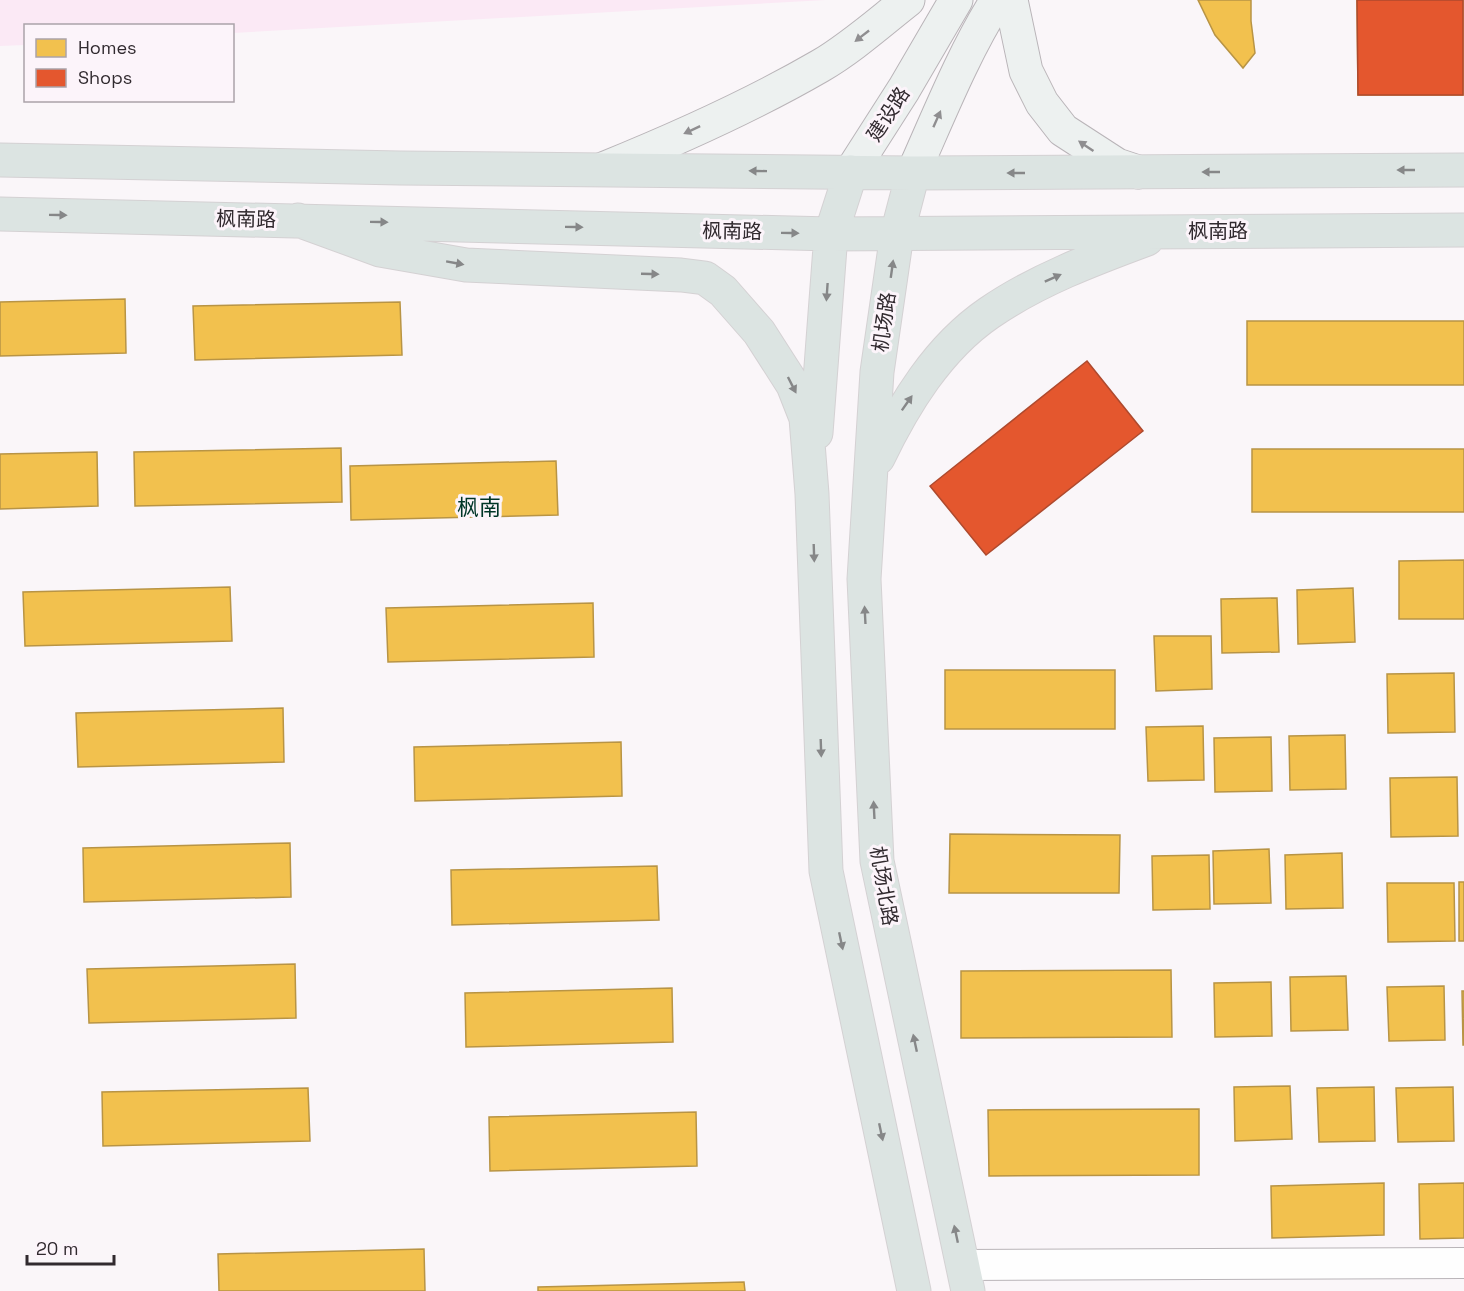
<svg xmlns="http://www.w3.org/2000/svg" width="1464" height="1291" font-family="'Space Grotesk','Noto Sans SC',sans-serif">
<rect width="100%" height="100%" fill="#faf6f9"/>
<path fill="#fbe9f5" d="M0,0H826L233,33L232,26H26L25,45L0,46Z"/>
<path fill="#f2c14e" stroke="#b89445" stroke-width="1.5" d="M1198,0H1251V21L1255,53L1243,68L1215,35Z
M1357,0H1463V95H1358Z
M125,299L126,353L0,356V302Z
M400,302L402,355L195,360L193,306Z
M1247,321H1464V385H1247Z
M341,448L342,502L135,506L134,452Z
M1252,449H1464V512H1252Z
M97,452L98,506L0,509V454Z
M556,461L558,515L351,520L350,466Z
M1464,560V619H1399V561Z
M230,587L232,641L25,646L23,592Z
M1353,588L1355,642L1298,644L1297,590Z
M1277,598L1279,652L1222,653L1221,599Z
M593,603L594,657L388,662L386,608Z
M1154,636H1211L1212,689L1156,691Z
M945,670H1115V729H945Z
M1454,673L1455,732L1388,733L1387,674Z
M283,708L284,762L78,767L76,713Z
M1203,726L1204,780L1148,781L1146,727Z
M1345,735L1346,789L1290,790L1289,736Z
M1271,737L1272,791L1215,792L1214,738Z
M621,742L622,796L415,801L414,747Z
M1457,777L1458,836L1391,837L1390,778Z
M950,834L1120,835L1119,893H949Z
M290,843L291,897L84,902L83,848Z
M1269,849L1271,903L1214,904L1213,851Z
M1342,853L1343,908L1286,909L1285,855Z
M1209,855L1210,909L1153,910L1152,856Z
M657,866L659,920L452,925L451,870Z
M1459,882H1464V941H1459Z
M1387,883H1454L1455,941L1388,942Z
M295,964L296,1018L89,1023L87,969Z
M1171,970L1172,1037L961,1038V971Z
M1346,976L1348,1030L1291,1031L1290,977Z
M1271,982L1272,1036L1215,1037L1214,983Z
M1444,986L1445,1040L1389,1041L1387,987Z
M672,988L673,1042L466,1047L465,993Z
M1462,991H1464V1045H1463Z
M1290,1086L1292,1139L1235,1141L1234,1087Z
M1374,1087L1375,1141L1319,1142L1317,1088Z
M1453,1087L1454,1141L1398,1142L1396,1088Z
M308,1088L310,1141L103,1146L102,1092Z
M1199,1109V1175L989,1176L988,1110Z
M696,1112L697,1166L490,1171L489,1117Z
M1384,1183V1235L1272,1238L1271,1186Z
M1464,1183V1238L1420,1239L1419,1184Z
M424,1249L425,1291H219L218,1254Z
M744,1282L745,1291H538V1287Z"/>
<path fill="#e4572e" stroke="#ae4a2e" stroke-width="1.5" d="M1357,0H1463V95H1358Z
M1087,361L1143,431L986,555L930,486Z"/>
<g fill="none" stroke-linecap="round" stroke-linejoin="round">
<g stroke="#b9b4b8" stroke-width="32">
<path id="street" d="M962,1265L1464,1263"/>
</g>
<g stroke="#b9b4b8" stroke-width="35">
<path id="secondary" d="M1011,0L1026,71L1042,103L1063,130L1117,165L1138,172
M603,169C677,139 751,106 820,66C851,48 880,22 908,0
M851,172L904,89L956,0
M913,173C939,115 963,54 997,0"/>
</g>
<g stroke="#d4d1d3" stroke-width="35">
<path id="primary" d="M0,160L400,168L913,173L1464,170
M913,173L897,234L877,372L864,579L877,861L968,1291
M0,214L831,234L1464,230
M298,220L380,250L466,265L681,275L705,278L723,291L759,332L793,385L806,418L812,494L826,871L914,1291
M816,433L831,234L851,172
M878,458C904,404 938,348 989,313C1037,280 1093,259 1147,239"/>
</g>
<use href="#street" stroke="#fefefe" stroke-width="30"/>
<use href="#secondary" stroke="#edf1f0" stroke-width="33"/>
<use href="#primary" stroke="#dce4e2" stroke-width="33"/>
</g>
<defs><path id="oneway-solid" d="M-6-.8H1V-3.2L6.5 0L1 3.2V.8H-6Z" transform="scale(1.5)"/></defs>
<g fill="#8f8e90">
<use href="#oneway-solid" transform="translate(862 36) rotate(142)"/>
<use href="#oneway-solid" transform="translate(937 119) rotate(-66)"/>
<use href="#oneway-solid" transform="translate(692 130) rotate(155)"/>
<use href="#oneway-solid" transform="translate(1086 146) rotate(-146)"/>
</g>
<g fill="#868788">
<use href="#oneway-solid" transform="translate(1406 170) rotate(180)"/>
<use href="#oneway-solid" transform="translate(758 171) rotate(-179)"/>
<use href="#oneway-solid" transform="translate(1211 172) rotate(180)"/>
<use href="#oneway-solid" transform="translate(1016 173) rotate(180)"/>
<use href="#oneway-solid" transform="translate(58 215) rotate(1)"/>
<use href="#oneway-solid" transform="translate(379 222) rotate(1)"/>
<use href="#oneway-solid" transform="translate(574 227) rotate(1)"/>
<use href="#oneway-solid" transform="translate(790 233) rotate(1)"/>
<use href="#oneway-solid" transform="translate(455 263) rotate(10)"/>
<use href="#oneway-solid" transform="translate(892 269) rotate(-82)"/>
<use href="#oneway-solid" transform="translate(650 274) rotate(2)"/>
<use href="#oneway-solid" transform="translate(1053 278) rotate(-24)"/>
<use href="#oneway-solid" transform="translate(827 292) rotate(94)"/>
<use href="#oneway-solid" transform="translate(792 385) rotate(63)"/>
<use href="#oneway-solid" transform="translate(907 403) rotate(-55)"/>
<use href="#oneway-solid" transform="translate(814 553) rotate(88)"/>
<use href="#oneway-solid" transform="translate(865 615) rotate(-93)"/>
<use href="#oneway-solid" transform="translate(821 748) rotate(88)"/>
<use href="#oneway-solid" transform="translate(874 810) rotate(-93)"/>
<use href="#oneway-solid" transform="translate(841 941) rotate(78)"/>
<use href="#oneway-solid" transform="translate(915 1043) rotate(-102)"/>
<use href="#oneway-solid" transform="translate(881 1132) rotate(78)"/>
<use href="#oneway-solid" transform="translate(956 1234) rotate(-102)"/>
</g>
<g text-anchor="middle" stroke-width="6" stroke-linejoin="round" paint-order="stroke">
<g font-size="20" fill="#312a2f" stroke="#fcf4fa">
<text transform="translate(888 114) rotate(-57)" y="7">建设路</text>
<text transform="translate(246 219) rotate(1)" y="7">枫南路</text>
<text transform="translate(732 231) rotate(1)" y="7">枫南路</text>
<text x="1218" y="238">枫南路</text>
<text transform="translate(884 322) rotate(-82)" y="7">机场路</text>
<text transform="translate(884 886) rotate(80)" y="7">机场北路</text>
</g>
<g font-size="22" fill="#003527" stroke="#fcf4fa">
<text x="479" y="515">枫南</text>
</g>
</g>
<rect x="24" y="24" width="210" height="78" fill="#fcf4fa" stroke="#aba3a9" stroke-width="1.5"/>
<rect x="36" y="39" width="30" height="18" fill="#f2c14e" stroke="#aba3a9" stroke-width="1.5"/>
<text x="78" y="54" font-size="18" fill="#312a2f">Homes</text>
<rect x="36" y="69" width="30" height="18" fill="#e4572e" stroke="#aba3a9" stroke-width="1.5"/>
<text x="78" y="84" font-size="18" fill="#312a2f">Shops</text>
<path d="M27 1255v9h87v-9" fill="none" stroke="#312a2f" stroke-width="3"/>
<text x="36" y="1255" font-size="18" fill="#312a2f" stroke="#fcf4fa" stroke-width="4.5" paint-order="stroke">20 m</text>
</svg>
